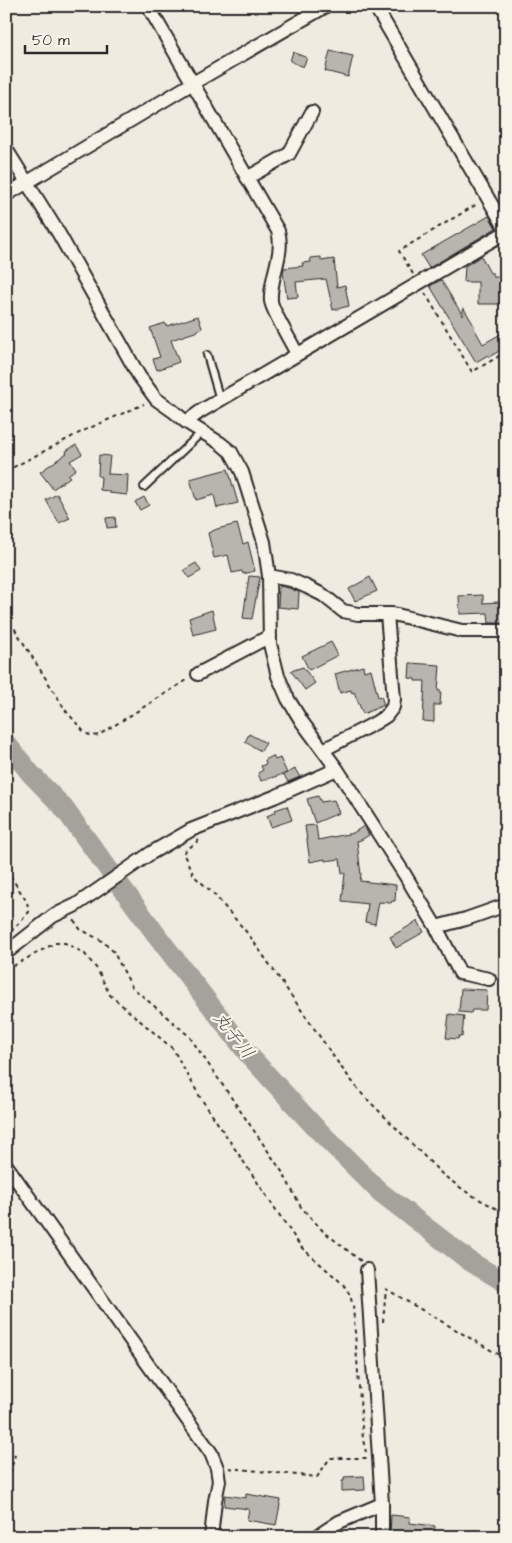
<svg xmlns="http://www.w3.org/2000/svg" width="512" height="1543" font-family="'Architects Daughter','Klee One',sans-serif">
<rect width="100%" height="100%" fill="#efebe0"/>
<filter id="ink" filterUnits="userSpaceOnUse"><feTurbulence type="fractalNoise" baseFrequency=".02" numOctaves="2"/><feDisplacementMap in="SourceGraphic" scale="10" xChannelSelector="R" yChannelSelector="G"/><feConvolveMatrix kernelMatrix="1 2 1 2 8 2 1 2 1" color-interpolation-filters="sRGB"/></filter>
<g filter="url(#ink)">
<g fill="none" stroke-linecap="round" stroke-linejoin="round">
<path stroke="#a4a29a" stroke-width="20" d="M6,743L31,774L63,807L158,937L248,1054L313,1125L380,1192L471,1262L506,1283"/>
</g>
<path fill="#b8b5ae" stroke="#2b2b2b" d="M330,51L353,56L348,77L325,71Z
M293,52L307,58L303,67L290,61Z
M489,216L496,228L429,268L421,255Z
M481,256L490,273H493V277H506V304H478V282H464L465,266Z
M321,257V261L334,259L337,287L345,285L349,306L333,310L326,279L296,282L298,297L287,298L283,273L284,268L303,266L302,263L311,262L310,258Z
M441,280L463,316V307L475,327L474,328L483,344L506,331V347L489,357L488,355L476,362L430,286Z
M198,316L202,328L197,330L198,331L171,340L179,362L157,370L153,359L160,357L150,328L165,323L167,326Z
M76,445L82,454L70,461L76,469L68,475L70,477L53,489L40,472L67,453L66,451Z
M99,455L110,456L108,474L128,475L127,495L109,493V491L100,490L101,477L98,476Z
M228,469L238,503L217,508L214,495L196,500L190,479Z
M57,494L70,518L59,523L46,500Z
M144,497L149,505L140,510L135,502Z
M115,517L116,527L107,528L106,518Z
M237,524L243,544L248,542L255,571L243,574L242,571L232,573L228,555L214,558L208,533L217,529Z
M196,563L201,571L189,578L184,570Z
M249,576L260,577L252,619L243,618Z
M370,577L377,591L355,601L349,589Z
M279,586L289,588L299,592L298,609L278,607Z
M483,595V603L499,602L500,608L504,607L505,623H489L488,613L460,614L459,596Z
M212,610L216,629L193,635L189,618Z
M331,642L338,655L309,670L302,656Z
M410,663L440,665L438,691H441L440,705H434V722L423,721L425,681H415V679L409,678Z
M363,666L364,671L371,669L378,697L381,696L384,705L363,714L354,692L352,693L351,690L340,693L335,674Z
M303,667L315,683L305,690L291,671Z
M249,734L266,743L261,751L245,742Z
M273,756L275,760L280,758L287,773L261,781L258,773L263,770L261,766L266,764L265,760Z
M295,769L300,777L288,782L284,775Z
M318,796L321,802L334,800L339,813L315,823L307,799Z
M287,806L292,820L271,827L267,816L276,812L275,810Z
M316,825L318,840L353,833L364,826L369,835L361,840L357,841L361,875L360,881L396,885L395,901H392L391,903L379,902L375,924L365,922L368,904L342,901L345,873H342L340,859L325,861V859L310,862L305,826Z
M418,921L424,932L396,948L390,937Z
M461,989L487,990L486,1010H472L471,1013L459,1012Z
M449,1014L464,1016L462,1037L459,1036L458,1039L446,1038Z
M364,1476L365,1490L342,1491V1481H344V1477Z
M246,1494L281,1500L276,1525L247,1520L249,1509L224,1506L225,1495L246,1498Z
M391,1515L410,1517V1523L435,1526L434,1537L390,1535Z"/>
<g fill="none" stroke-linecap="round" stroke-linejoin="round">
<g stroke="#2b2b2b" stroke-width="10">
<path id="lane" d="M207,355L220,400
M144,487L202,432"/>
</g>
<g stroke="#2b2b2b" stroke-width="16">
<path id="street" d="M148,6L278,231C285,254 269,278 271,301C272,311 292,343 297,354
M375,6L506,229
M6,149L59,234L139,376L156,399L173,411L186,422L220,443L231,452L242,472L264,542L269,576L270,644L278,676L288,699L302,722L337,769L405,875L436,927L460,973L489,979
M247,178L289,154L312,112
M6,195L193,83L326,6
M186,422L201,411L506,232
M269,576L291,580L307,587L323,595L343,611L358,614H393L462,631H506
M198,674L270,636
M323,750L375,723L386,716L393,707L394,699L387,614
M436,927L466,919L506,905
M6,953L53,916L76,905L151,853L191,830L274,797L337,769
M6,1165L211,1453L217,1468L219,1481L215,1501L211,1537
M316,1537L339,1522L382,1504L367,1270
M382,1537V1504"/>
</g>
<path stroke="#2b2b2b" stroke-width="2" stroke-dasharray="4 4" stroke-linecap="butt" d="M413,274L399,251L477,204
M425,293L472,372L506,352
M6,471L83,431L144,404
M6,615L66,711L85,733L92,736L99,735L187,680
M199,840L183,853L194,876L212,892L249,935L341,1067L362,1094L443,1175L468,1193L506,1214
M6,869L27,902L29,912L6,937
M74,920L80,929L102,941L113,951L132,987L189,1036L283,1173L301,1207L323,1231L361,1261
M6,970L55,943H65L84,953L97,969L110,995L173,1049L200,1097L301,1247L343,1284L350,1295L353,1306L363,1440L366,1452
M383,1322L386,1289L506,1359
M6,1452L15,1455L6,1488
M229,1468L317,1477L330,1458H367"/>
<use href="#lane" stroke="#f7f3e8" stroke-width="6"/>
<use href="#street" stroke="#f7f3e8" stroke-width="12"/>
</g>
</g>
<g text-anchor="middle" stroke-width="4.5" stroke-linejoin="round" paint-order="stroke">
<g font-size="18" font-style="italic" fill="#555552" stroke="#f7f3e8">
<text transform="translate(234 1035) rotate(52)" y="6">丸子川</text>
</g>
</g>
<rect width="512" height="1543" fill="none" stroke="#f7f3e8" stroke-width="25"/>
<rect x="12" y="12" width="487" height="1518" fill="none" stroke="#2b2b2b" stroke-width="2" filter="url(#ink)"/>
<path d="M25 45v8h82v-8" fill="none" stroke="#2b2b2b" stroke-width="2.5"/>
<text x="32" y="45" font-size="15" fill="#2b2b2b" stroke="#f7f3e8" stroke-width="4" paint-order="stroke">50 m</text>
</svg>
